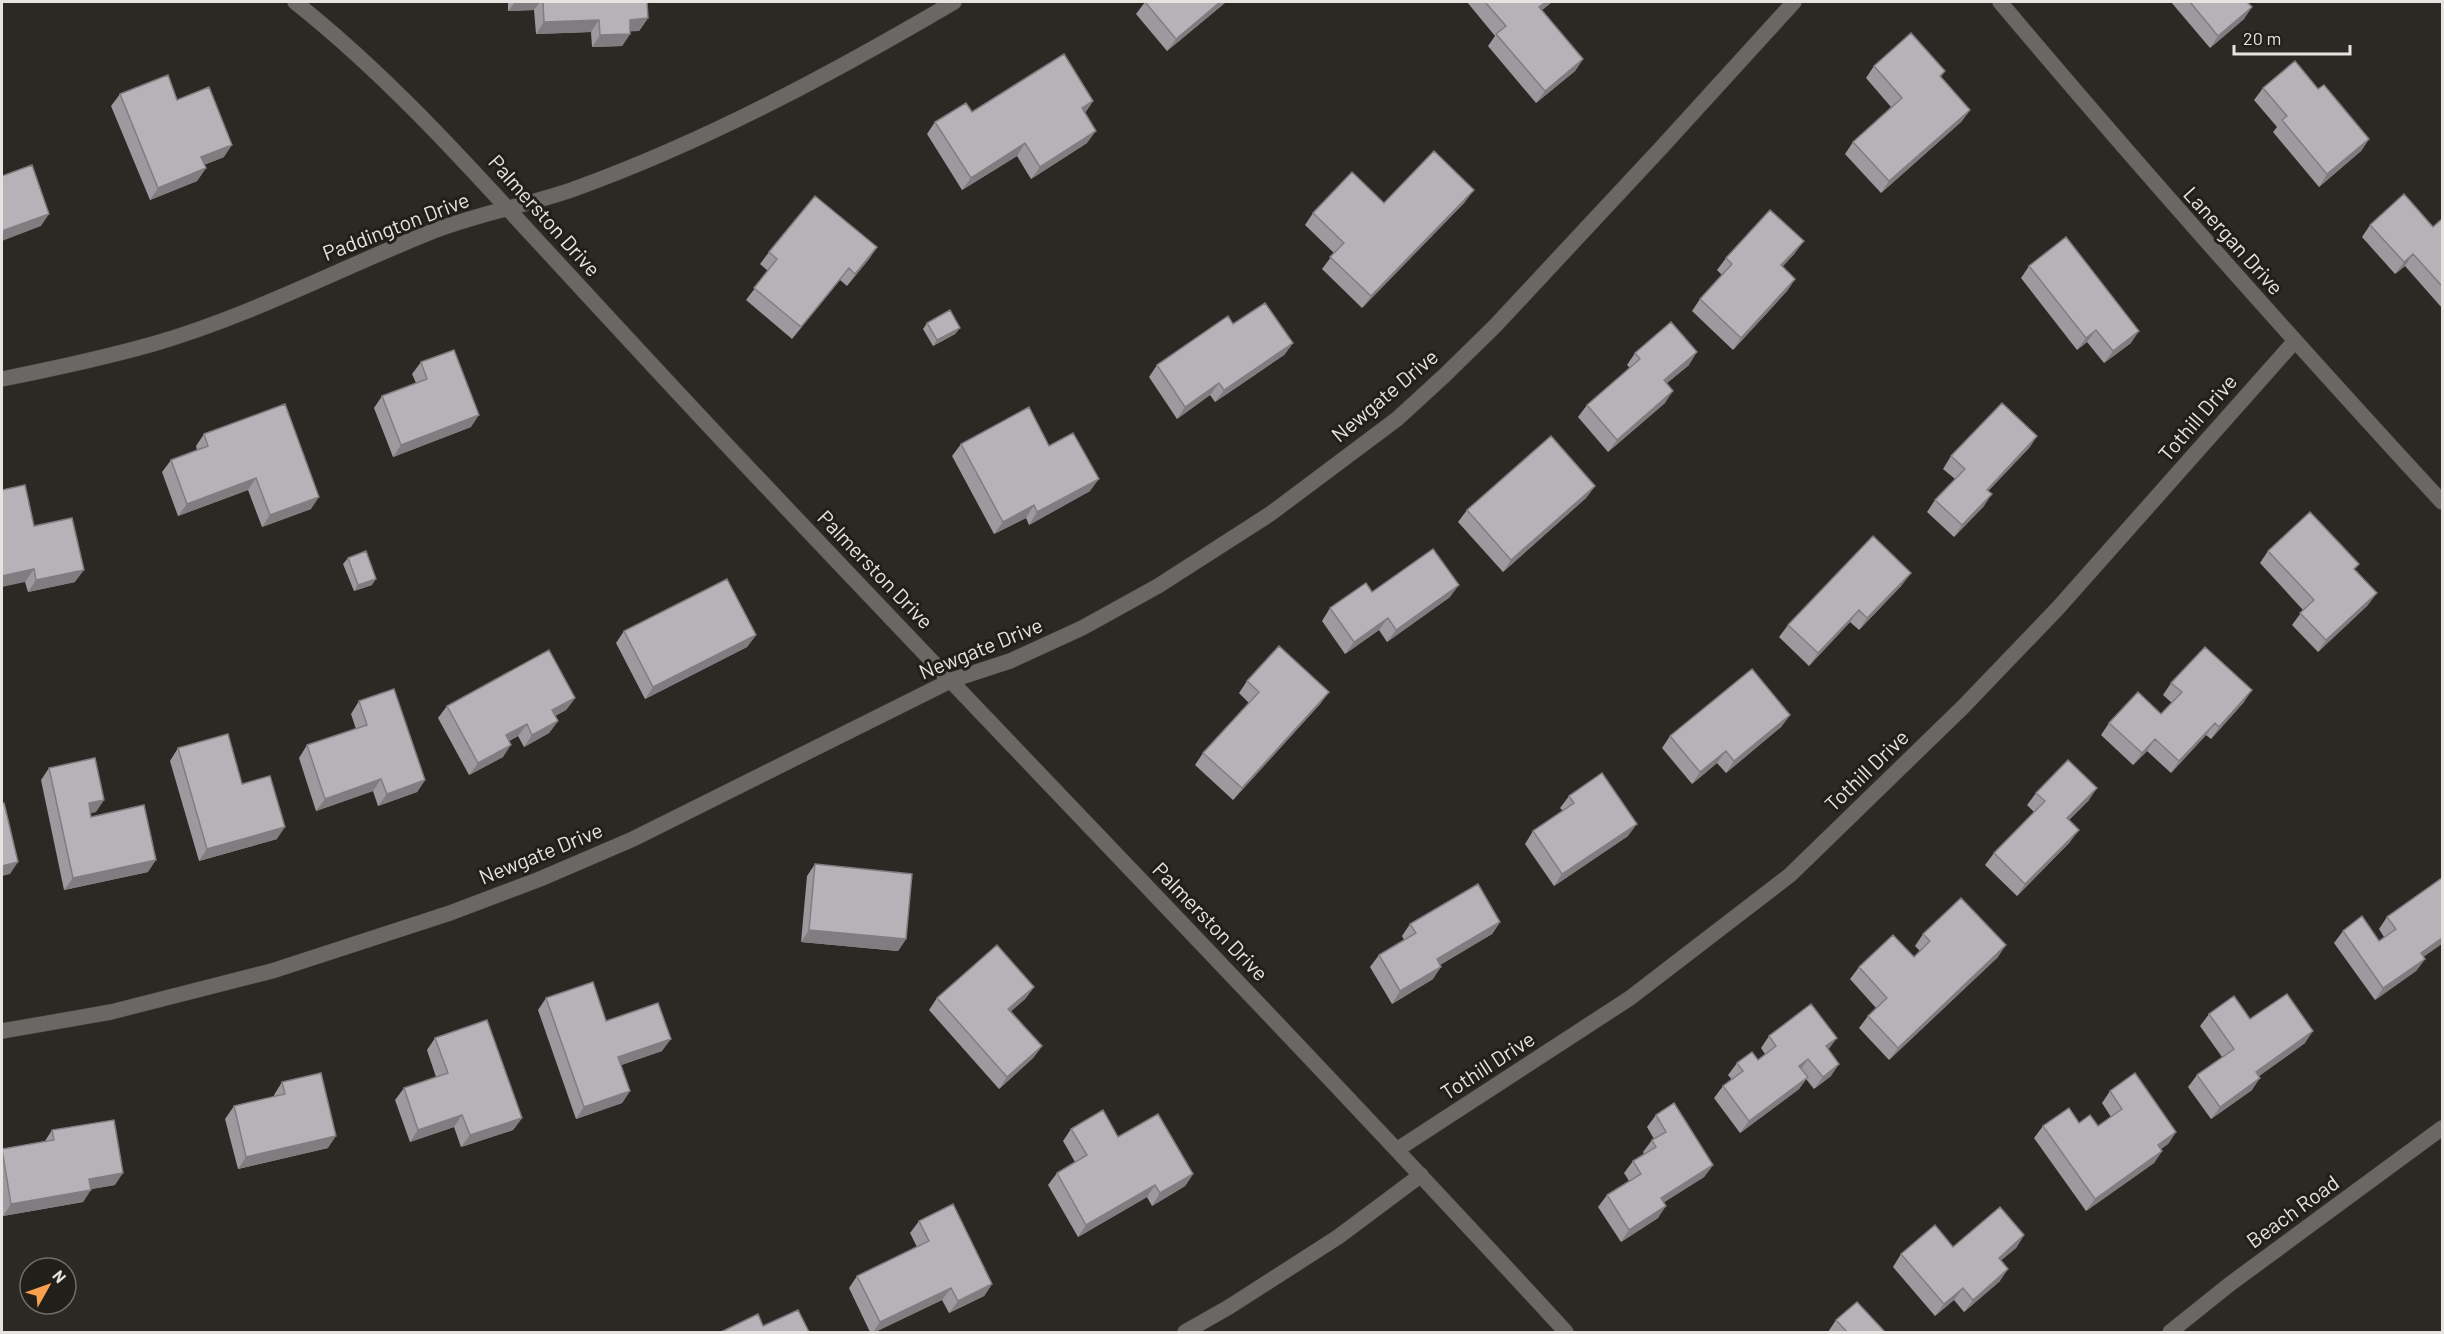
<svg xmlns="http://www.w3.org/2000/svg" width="2444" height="1334" font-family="Barlow,sans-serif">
<rect width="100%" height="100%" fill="#2a2923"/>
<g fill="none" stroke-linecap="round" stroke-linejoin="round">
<g stroke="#484741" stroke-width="16">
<path id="street" d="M295,2C382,71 457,153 532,235C607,316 682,398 759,479C1028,764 1301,1044 1566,1332
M2000,2C2143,172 2291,338 2442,502
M2,379C52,369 103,358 153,344C247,317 335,271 426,234C474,214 526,206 574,189C707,141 833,73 954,2
M2,1031L111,1012L272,971L450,913L540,879L633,839L952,680L1010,661L1082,628L1158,586L1270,514L1397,419L1445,375L1495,326L1661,148L1794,2
M1398,1149L1630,998L1790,875L1963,707L2058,608L2294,342
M1185,1332L1229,1307L1338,1237L1421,1175
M2170,1332L2230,1284L2442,1128"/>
</g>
<use href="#street" stroke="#696865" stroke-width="15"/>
</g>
<path fill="#9d999e" d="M508,2H647L648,18L639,31H630V34L622,46L592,47L591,32L536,34L534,10L508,11Z
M1145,2H1226L1167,51L1136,14Z
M1467,2H1552L1542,10L1583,59L1575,71L1536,103L1488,46L1495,36Z
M2171,2H2247L2244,19L2210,48Z
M1874,66L1945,71L1941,77L1970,110L1961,122L1881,193L1845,154L1853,142L1891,107L1866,78Z
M2263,88L2318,89L2369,139L2361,151L2319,187L2273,132L2277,127L2254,100Z
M120,94L177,100L224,157L204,165L206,168L197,181L150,200L111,106Z
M1093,101L1085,113L1087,143L1031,179L1017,156L962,190L927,134L935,122L972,112Z
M1465,202L1362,308L1322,269L1334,253L1305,225L1313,213L1384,203Z
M2442,219V308L2405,266L2395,274L2362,237L2370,225L2433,227Z
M877,247L869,259L847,286L840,280L792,339L746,300L768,271L760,264L769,252Z
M1795,253L1782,267L1795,279L1787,291L1733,350L1692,311L1700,299L1722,275L1717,270L1726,258Z
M2029,266L2131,343L2104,363L2087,342L2077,350L2021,278Z
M927,323L960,328L955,334L933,346L923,329Z
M1233,324L1293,343L1284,355L1215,402L1210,395L1177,419L1149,377L1157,365Z
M1635,353L1689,365L1667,383L1665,403L1608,452L1578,417L1587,405L1630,368L1627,365Z
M421,362L471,427L393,457L374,408L382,396L416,383L412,374Z
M204,434L311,509L262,527L248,490L178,516L162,472L171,460L197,450L196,446Z
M2037,436L2029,448L1988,491L1984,506L1954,537L1927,512L1935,500L1955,479L1943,469L1951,456Z
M961,444L1049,446L1090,491L1029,525L1026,518L994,534L952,456Z
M1595,486L1586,498L1503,572L1458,522L1467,510Z
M34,526L75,582L28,592L25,582Z
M2268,551L2355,570L2368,605L2318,652L2292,625L2303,610L2260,563Z
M348,558L372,585L354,591L343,564Z
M1902,585L1859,630L1850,622L1809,666L1779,637L1788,625Z
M1372,592L1450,597L1387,642L1379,630L1345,654L1322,621L1330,608Z
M624,631L756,635L747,647L645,699L616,643Z
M1247,681L1329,692L1320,704L1233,800L1195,765L1203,753L1249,703L1239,693Z
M2171,683L2244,702L2211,739L2206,735L2171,773L2147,751L2133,765L2101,735L2109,723L2161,714L2172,703L2163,695Z
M575,698L566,710L555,716L558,721L549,733L524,747L518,736L509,741L503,757L469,775L438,718L447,706Z
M359,701L425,780L417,792L378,806L373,791L316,811L299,758L307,745L356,729L351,714Z
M1790,715L1781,727L1726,773L1717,763L1692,784L1662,748L1670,736Z
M178,748L242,784L277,839L199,861L170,761Z
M49,768L96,812L90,813L91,817L148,872L64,890L41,780Z
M2036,793L2089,800L2069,820L2070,842L2017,896L1985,865L1994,853L2034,812L2027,805Z
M1569,796L1628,836L1554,886L1525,844L1533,831L1563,811L1560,808Z
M815,864L906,939L898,951L801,942L807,876Z
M2387,917L2425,959L2416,971L2375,1000L2334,943L2343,931L2379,941L2384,937L2379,929Z
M1500,922L1492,934L1440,965L1433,979L1392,1004L1370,967L1379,955L1404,940L1402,936L1410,924Z
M1923,934L1998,957L1889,1060L1859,1028L1868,1016L1876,1008L1850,979L1859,967L1914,957L1920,951L1915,946Z
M1034,987L1025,999L1011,1011L1042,1046L1033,1058L999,1089L929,1010L937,998Z
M546,998L606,1021L662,1051L621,1065L630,1091L622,1103L576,1119L538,1010Z
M2209,1014L2250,1019L2305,1043L2259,1076L2252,1090L2211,1119L2188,1087L2197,1075L2222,1057L2200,1026Z
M1769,1036L1828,1049L1831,1076L1814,1089L1806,1079L1799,1089L1740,1133L1714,1098L1723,1086L1732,1080L1728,1075L1737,1063L1758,1060L1765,1054L1761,1048Z
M435,1038L522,1118L513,1130L461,1147L454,1127L410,1142L395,1100L404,1088L436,1077L427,1050Z
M282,1082L328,1148L238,1169L225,1119L234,1106L274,1097V1095Z
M2110,1091L2176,1132L2168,1144L2161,1149L2162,1151L2154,1163L2086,1211L2034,1138L2043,1126L2079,1123L2098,1126L2111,1117L2102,1103Z
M1656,1115L1713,1165L1704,1177L1664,1202L1658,1218L1621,1242L1598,1207L1607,1195L1629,1181L1624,1173L1633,1161L1644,1154L1643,1152L1652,1140L1654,1139L1647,1127Z
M1071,1129L1118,1137L1193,1174L1185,1186L1152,1206L1147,1197L1078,1237L1048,1185L1057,1173L1075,1162L1063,1141Z
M52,1130L115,1185L91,1189L83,1202L3,1216L2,1209V1149L45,1141Z
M919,1221L992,1284L984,1296L949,1313L942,1300L875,1332H870L849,1288L857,1276L917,1247L910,1233Z
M2024,1235L2016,1248L2001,1260L2000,1281L1964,1312L1954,1300L1935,1316L1893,1267L1901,1254Z
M1836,1320L1885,1332H1828Z"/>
<path fill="#807d81" d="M515,2H540L534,10L508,11Z
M1220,2H1226L1167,51L1176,39Z
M1546,2H1552L1531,19L1539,7Z
M2252,7L2244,19L2210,48L2218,36Z
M648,18L639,31L621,32L630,20Z
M599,20L591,32L536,34L544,22Z
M630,34L622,46L592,47L600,35Z
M1583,59L1575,71L1536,103L1545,91Z
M1093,101L1085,113L1082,108Z
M1970,110L1961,122L1881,193L1889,181Z
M1096,131L1087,143L1031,179L1040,167Z
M2369,139L2361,151L2319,187L2327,174Z
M1025,143L1017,156L962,190L971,178Z
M232,145L224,157L193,169L201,157Z
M206,168L197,181L150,200L158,188Z
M1474,190L1465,202L1362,308L1371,296Z
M49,214L41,226L2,241V231Z
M1804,241L1795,253L1773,277L1781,265Z
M877,247L869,259L847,286L855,274Z
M2413,254L2405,266L2395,274L2404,262Z
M849,268L840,280L792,339L801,327Z
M1795,279L1787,291L1733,350L1741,338Z
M960,328L955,334L933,346L937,340Z
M2096,330L2087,342L2077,350L2086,338Z
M2139,331L2131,343L2104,363L2113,351Z
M1293,343L1284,355L1215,402L1224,390Z
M1697,352L1689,365L1656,392L1664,380Z
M1219,383L1210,395L1177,419L1185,407Z
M1673,391L1665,403L1608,452L1617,440Z
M479,415L471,427L393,457L401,445Z
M2037,436L2029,448L1978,502L1987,490Z
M256,478L248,490L178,516L187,504Z
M1099,479L1090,491L1029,525L1037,512Z
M1595,486L1586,498L1503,572L1511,560Z
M1992,494L1984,506L1954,537L1962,525Z
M319,497L311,509L262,527L270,515Z
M1034,505L1026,518L994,534L1003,522Z
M34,569L25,582L2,587V576Z
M84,570L75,582L28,592L36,580Z
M1911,573L1902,585L1859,630L1867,618Z
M376,579L372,585L354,591L358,585Z
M1459,585L1450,597L1387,642L1396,630Z
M2377,593L2368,605L2318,652L2326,640Z
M1859,610L1850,622L1809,666L1818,653Z
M1388,618L1379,630L1345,654L1354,642Z
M756,635L747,647L645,699L653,687Z
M2252,690L2244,702L2211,739L2219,727Z
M1329,692L1320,704L1233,800L1242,788Z
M575,698L566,710L544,722L552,710Z
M1790,715L1781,727L1726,773L1734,761Z
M558,721L549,733L524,747L532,735Z
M2215,723L2206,735L2171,773L2179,761Z
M527,724L518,736L497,748L506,735Z
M2155,739L2147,751L2133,765L2142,753Z
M511,745L503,757L469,775L478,763Z
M1726,751L1717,763L1692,784L1700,772Z
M381,779L373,791L316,811L325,799Z
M425,780L417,792L378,806L387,794Z
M2097,788L2089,800L2059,830L2067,818Z
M104,800L96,812L80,815L89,803Z
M1637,824L1628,836L1554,886L1562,874Z
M285,827L277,839L199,861L207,849Z
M2079,830L2070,842L2017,896L2025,884Z
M156,860L148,872L64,890L73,878Z
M18,862L10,874L2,876V866Z
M1500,922L1492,934L1428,972L1437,959Z
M809,930L906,939L898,951L801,942Z
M2442,938V944L2412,965L2421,953Z
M2006,945L1998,957L1889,1060L1898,1048Z
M2425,959L2416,971L2375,1000L2383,988Z
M1441,967L1433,979L1392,1004L1400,991Z
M1034,987L1025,999L1000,1021L1008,1009Z
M2313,1031L2305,1043L2248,1084L2256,1072Z
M1837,1038L1828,1050L1826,1046Z
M671,1039L662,1051L610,1069L618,1057Z
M1042,1046L1033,1058L999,1089L1007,1077Z
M1808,1059L1800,1071L1799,1066Z
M1839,1064L1831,1076L1814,1089L1823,1077Z
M1808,1077L1799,1089L1740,1133L1749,1121Z
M2260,1078L2252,1090L2211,1119L2220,1107Z
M630,1091L622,1103L576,1119L584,1107Z
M462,1115L454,1127L410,1142L418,1130Z
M522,1118L513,1130L461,1147L470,1135Z
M2176,1132L2168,1144L2150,1157L2158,1145Z
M336,1136L328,1148L238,1169L246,1157Z
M2162,1151L2154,1163L2086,1211L2095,1199Z
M1713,1165L1704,1177L1652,1210L1661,1198Z
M123,1173L115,1185L81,1191L89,1179Z
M1193,1174L1185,1186L1152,1206L1160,1193Z
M1155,1185L1147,1197L1078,1237L1086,1225Z
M91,1190L83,1202L3,1216L11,1204Z
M1666,1206L1658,1218L1621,1242L1629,1230Z
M2024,1235L2016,1248L1990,1270L1999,1258Z
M2008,1269L2000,1281L1964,1312L1973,1300Z
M992,1284L984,1296L949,1313L958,1301Z
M951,1288L942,1300L875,1332H873L880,1322Z
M1963,1288L1954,1300L1935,1316L1944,1304Z"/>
<path fill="#b7b2b8" stroke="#807d81" stroke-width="1.5" d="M543,2H647L648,18L630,20V34L600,35L599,20L544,22Z
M1145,2H1220L1176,39Z
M1485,2H1546L1539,7L1583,59L1545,91L1496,34L1506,26Z
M2190,2H2247L2252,7L2218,36Z
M1911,33L1945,71L1940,76L1970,110L1889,181L1853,142L1902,98L1874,66Z
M1064,54L1093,101L1082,108L1096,131L1040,167L1025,143L971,178L935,122L966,103L972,112Z
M2295,61L2318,89L2324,85L2369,139L2327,174L2282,120L2287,116L2263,88Z
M168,75L177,100L209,87L232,145L201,157L206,168L158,188L120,94Z
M1434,151L1474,190L1371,296L1330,257L1344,243L1313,213L1352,172L1384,203Z
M32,165L49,214L2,231V176Z
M2404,194L2433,227L2442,219V286L2413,254L2404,262L2370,225Z
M815,196L877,247L855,274L849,268L801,327L754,288L777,259L769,252Z
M1770,210L1804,241L1781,265L1795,279L1741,338L1700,299L1732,264L1726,258Z
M2066,237L2139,331L2113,351L2096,330L2086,338L2029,266Z
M1265,303L1293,343L1224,390L1219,383L1185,407L1157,365L1228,316L1233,324Z
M950,310L960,328L937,340L927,323Z
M1671,322L1697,352L1664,380L1673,391L1617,440L1587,405L1640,359L1635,353Z
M454,350L479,415L401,445L382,396L427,379L421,362Z
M2002,403L2037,436L1987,490L1992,494L1962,525L1935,500L1965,469L1951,456Z
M285,404L319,497L270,515L256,478L187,504L171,460L208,446L204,434Z
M1029,407L1049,446L1073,433L1099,479L1037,512L1034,505L1003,522L961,444Z
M1551,436L1595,486L1511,560L1467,510Z
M25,485L34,526L72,518L84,570L36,580L34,569L2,576V490Z
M2310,512L2359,564L2354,569L2377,593L2326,640L2300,613L2314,600L2268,551Z
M1873,536L1911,573L1867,618L1859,610L1818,653L1788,625Z
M1433,549L1459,585L1396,630L1388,618L1354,642L1330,608L1366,583L1372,592Z
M366,551L376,579L358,585L348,558Z
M727,579L756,635L653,687L624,631Z
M1279,646L1329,692L1242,788L1203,753L1259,692L1247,681Z
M2205,647L2252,690L2219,727L2215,723L2179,761L2155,739L2142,753L2109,723L2138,692L2161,714L2182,692L2171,683Z
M549,650L575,698L552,710L558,721L532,735L527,724L506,735L511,745L478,763L447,706Z
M1752,669L1790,715L1734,761L1726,751L1700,772L1670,736Z
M394,689L425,780L387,794L381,779L325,799L307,745L367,725L359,701Z
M228,734L242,784L270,776L285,827L207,849L178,748Z
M95,758L104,800L89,803L91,817L144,805L156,860L73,878L49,768Z
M2068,760L2097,788L2067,818L2079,830L2025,884L1994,853L2045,801L2036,793Z
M1602,773L1637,824L1562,874L1533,831L1574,803L1569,796Z
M4,803L18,862L2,866V804Z
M815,864L912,874L906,939L809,930Z
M2442,878V938L2421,953L2425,959L2383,988L2343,931L2362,916L2379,941L2396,929L2387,917Z
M1478,884L1500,922L1437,959L1441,967L1400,991L1379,955L1416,933L1410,924Z
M1961,898L2006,945L1898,1048L1868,1016L1887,998L1859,967L1893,935L1914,957L1930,941L1923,934Z
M997,945L1034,987L1008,1009L1042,1046L1007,1077L937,998Z
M593,982L606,1021L658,1003L671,1039L618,1057L630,1091L584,1107L546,998Z
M2287,994L2313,1031L2256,1072L2260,1078L2220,1107L2197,1075L2234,1049L2209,1014L2234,996L2250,1019Z
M1811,1004L1837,1038L1826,1046L1839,1064L1823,1077L1808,1059L1799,1066L1808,1077L1749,1121L1723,1086L1743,1071L1737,1063L1752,1052L1758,1060L1776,1046L1769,1036Z
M487,1020L522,1118L470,1135L462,1115L418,1130L404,1088L448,1073L435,1038Z
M321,1073L336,1136L246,1157L234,1106L285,1094L282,1082Z
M2135,1073L2176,1132L2158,1145L2162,1151L2095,1199L2043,1126L2069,1108L2079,1123L2090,1115L2098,1126L2122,1109L2110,1091Z
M1674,1103L1713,1165L1661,1198L1666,1206L1629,1230L1607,1195L1641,1174L1633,1161L1656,1147L1652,1140L1666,1132L1656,1115Z
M1103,1110L1118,1137L1158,1114L1193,1174L1160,1193L1155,1185L1086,1225L1057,1173L1087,1155L1071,1129Z
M114,1120L123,1173L89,1179L91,1190L11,1204L2,1149L54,1140L52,1130Z
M953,1204L992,1284L958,1301L951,1288L880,1322L857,1276L929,1241L919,1221Z
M2000,1207L2024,1235L1999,1258L2008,1269L1973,1300L1963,1288L1944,1304L1901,1254L1935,1225L1953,1247Z
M1857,1302L1885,1332H1847L1836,1320Z
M798,1310L809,1332H721L758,1314L763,1326Z"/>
<g text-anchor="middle" stroke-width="6" stroke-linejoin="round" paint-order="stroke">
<g font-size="21" fill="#e5e4e1" stroke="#201f1a">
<text transform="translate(544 216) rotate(48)" y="7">Palmerston Drive</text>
<text transform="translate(396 227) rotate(-21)" y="7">Paddington Drive</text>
<text transform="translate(2233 241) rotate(48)" y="7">Lanergan Drive</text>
<text transform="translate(1385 396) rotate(-40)" y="7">Newgate Drive</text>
<text transform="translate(2198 418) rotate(-49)" y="7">Tothill Drive</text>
<text transform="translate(875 570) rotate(46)" y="7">Palmerston Drive</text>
<text transform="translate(981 649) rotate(-22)" y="7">Newgate Drive</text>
<text transform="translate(1867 771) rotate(-44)" y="7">Tothill Drive</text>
<text transform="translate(541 854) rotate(-22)" y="7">Newgate Drive</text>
<text transform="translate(1210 922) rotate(46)" y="7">Palmerston Drive</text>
<text transform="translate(1488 1066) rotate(-33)" y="7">Tothill Drive</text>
<text transform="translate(2293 1212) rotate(-36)" y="7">Beach Road</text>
</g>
</g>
<rect width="2444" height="1334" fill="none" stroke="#e5e4e1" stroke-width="6"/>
<g transform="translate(48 1286) rotate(50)"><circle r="28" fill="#201f1a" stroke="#6f6e6a" stroke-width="1.5"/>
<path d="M0-4.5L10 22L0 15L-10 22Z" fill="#f9a04c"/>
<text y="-9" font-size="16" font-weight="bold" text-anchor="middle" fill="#e5e4e1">N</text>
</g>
<path d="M2234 45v9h116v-9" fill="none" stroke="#e5e4e1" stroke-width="3"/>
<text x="2243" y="45" font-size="18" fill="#e5e4e1" stroke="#201f1a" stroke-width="4.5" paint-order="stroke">20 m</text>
</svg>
